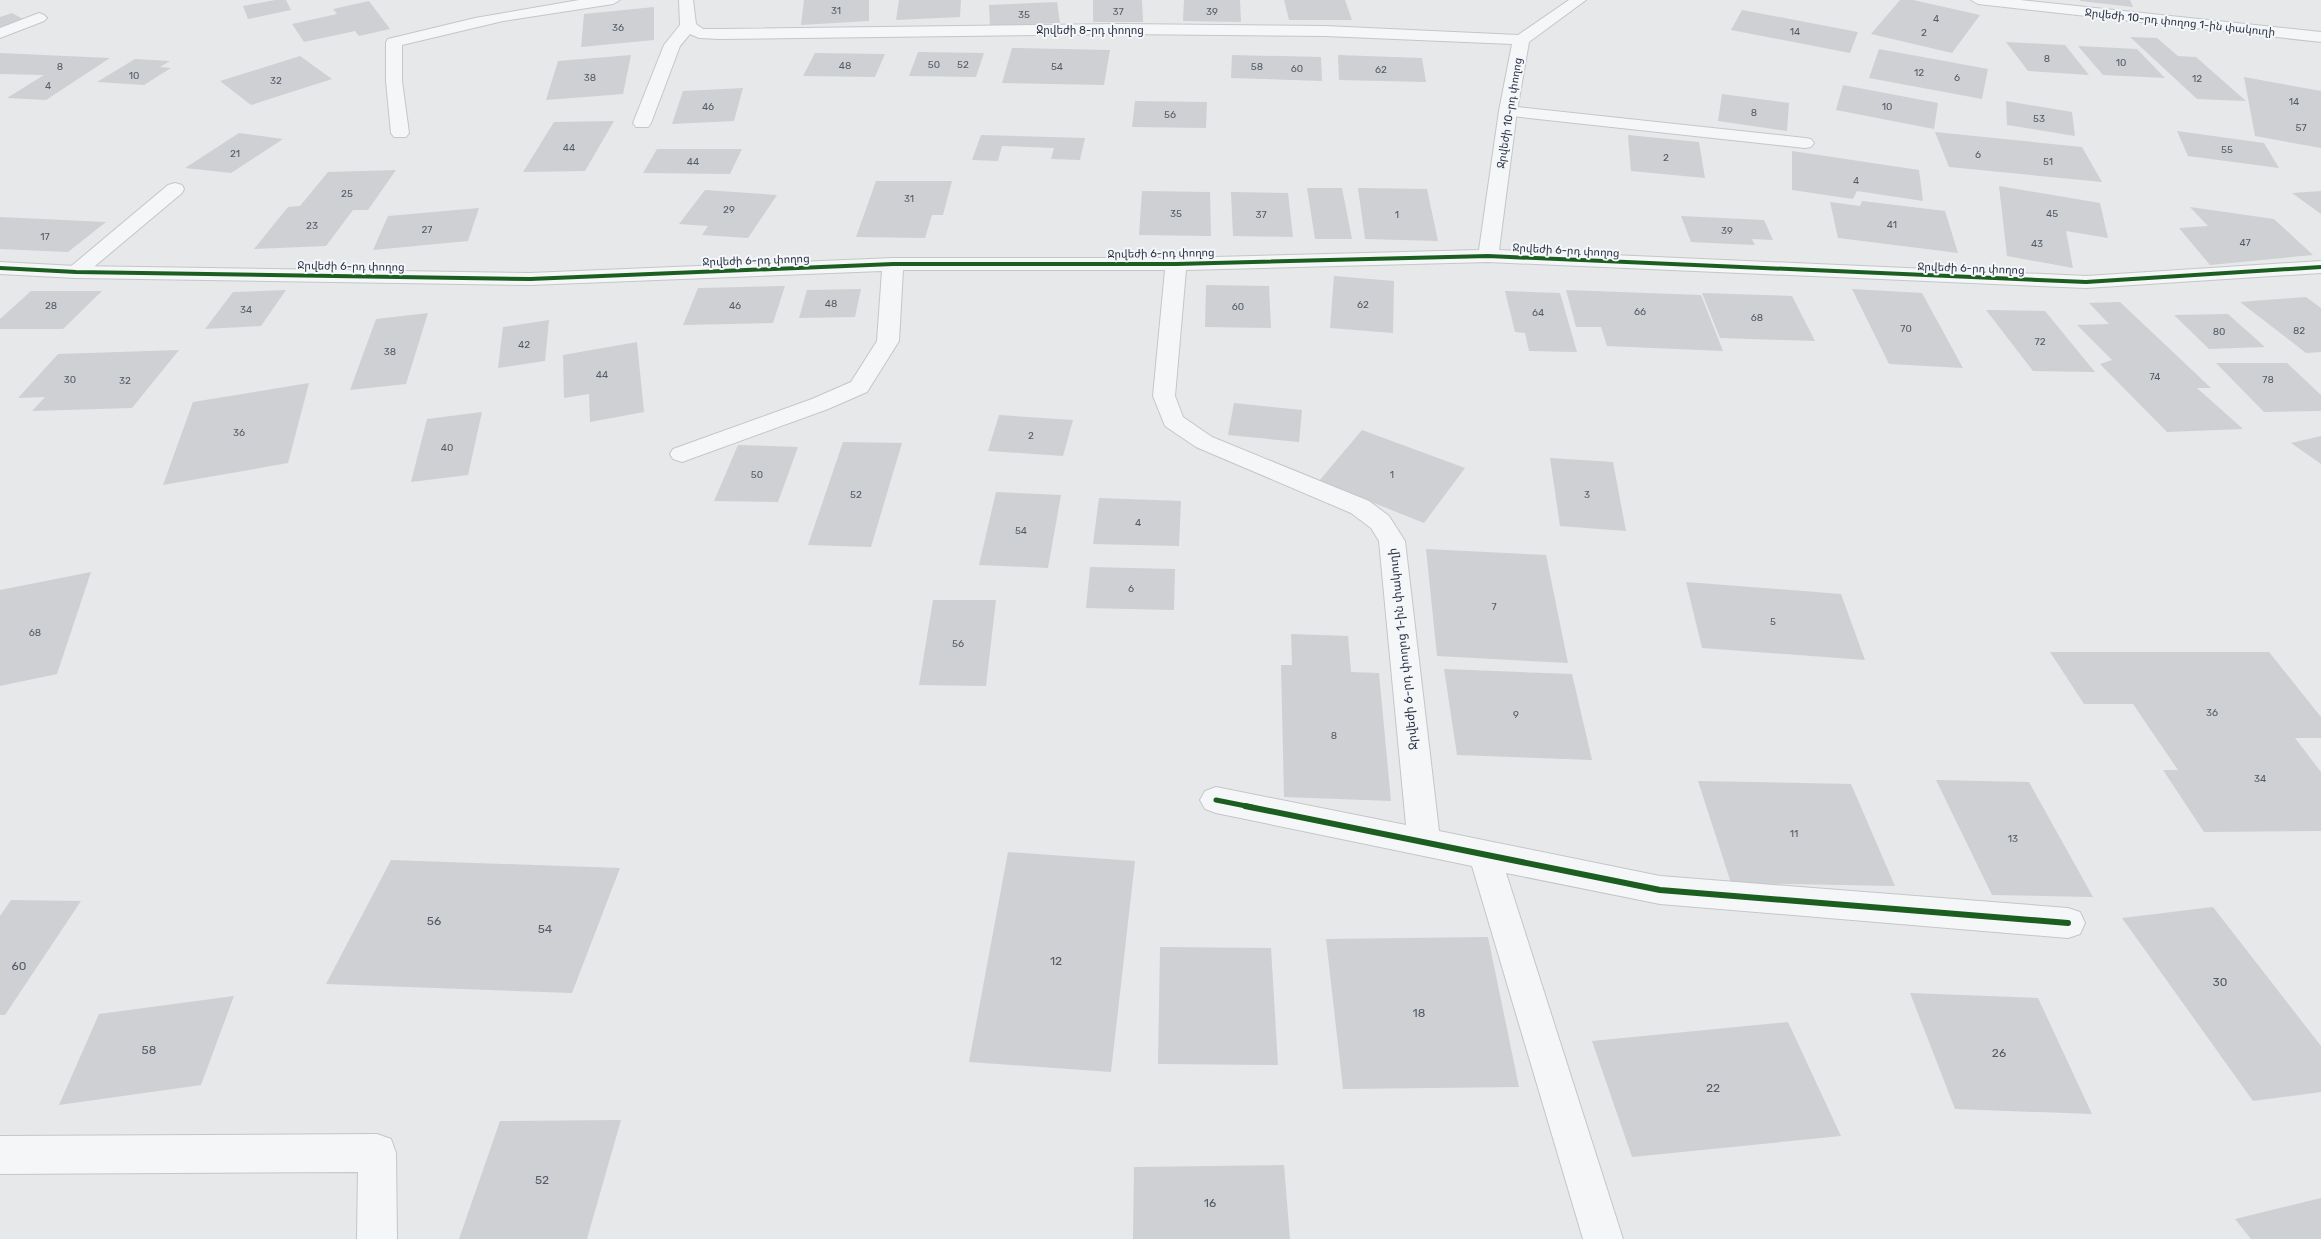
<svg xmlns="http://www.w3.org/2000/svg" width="2321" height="1239" font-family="Rubik,'Noto Sans Armenian',sans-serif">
<rect width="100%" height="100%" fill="#e6e8ea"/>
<path fill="#ced0d3" d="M275,0H286L291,10L248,19L243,6Z
M804,0H869V21L801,25Z
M899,0H961L960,17L896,20Z
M1093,0H1142L1143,22H1093Z
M1184,0H1240L1241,22L1183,21Z
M1284,0H1345L1352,20H1289Z
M1900,0H1913L1980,15L1952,53L1871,34Z
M2080,0H2130L2133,7L2080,1Z
M369,1L390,29L359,36L355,31L304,42L292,24L337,14L333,9Z
M1057,2L1060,23L990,26L989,5Z
M654,7V40L581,47L584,14Z
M1742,10L1858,32L1850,53L1731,30Z
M12,13L23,19L0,28V17Z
M2130,37L2157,38L2178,56L2196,57L2246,101L2197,99Z
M2006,42L2065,45L2089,75L2028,71Z
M2078,46L2137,49L2165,78L2103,75Z
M1012,48L1110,50L1104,85L1002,83Z
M1879,49L1988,69L1982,99L1869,78Z
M918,52L984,53L976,77L909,76Z
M0,53L110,58L46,100L7,98L44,75L0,74Z
M815,53L885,54L875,77L803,76Z
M631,55L623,94L546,100L558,61Z
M1232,55L1321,57L1322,81L1231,78Z
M1338,55L1422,58L1426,82L1339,80Z
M300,56L332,79L251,105L220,81Z
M135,59L170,61L160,67L171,68L144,85L97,82Z
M2244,77L2321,91V148L2255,136Z
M1843,85L1938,103L1934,129L1836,110Z
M743,88L734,121L672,124L683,91Z
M1722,94L1789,103L1787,131L1718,121Z
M1135,101L1207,102L1206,128L1132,127Z
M2006,101L2072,112L2075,136L2007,125Z
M614,121L585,171L523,172L554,122Z
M2177,131L2264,143L2279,168L2188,156Z
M1935,132L2082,147L2102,182L1949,167Z
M239,133L283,139L231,173L185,168Z
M981,135L1085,138L1080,160L1051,159L1054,148L1002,146L998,161L972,160Z
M1628,135L1699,142L1705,178L1631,171Z
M657,149H742L730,174L643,173Z
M1792,151L1919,170L1923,201L1857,191L1853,199L1792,190Z
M396,170L368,210H353L326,246L254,249L288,207L300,206L328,172Z
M876,181H952L943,215H932L925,238L856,237Z
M1999,186L2100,203L2108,238L2066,231L2073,268L2007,256Z
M1307,188H1342L1352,239H1315Z
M1358,188L1427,189L1438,241L1365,239Z
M705,190L777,195L748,238L702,235L708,226L679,224Z
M1142,191L1210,192L1211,236L1139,235Z
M2321,191V214L2292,193Z
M1231,192L1288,193L1293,237L1233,236Z
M1862,201L1945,211L1958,253L1838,238L1830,202L1860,206Z
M2190,207L2274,219L2313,255L2210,265L2179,228L2208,226Z
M479,208L468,241L373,250L388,216Z
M1681,216L1764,220L1773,240L1752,239L1755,245L1691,242Z
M0,217L106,222L68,252L0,249Z
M1334,276L1394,281L1393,333L1330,328Z
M1206,285L1269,286L1271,328L1205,327Z
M785,286L773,323L683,325L698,288Z
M861,289L855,317L799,318L807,290Z
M1852,289L1922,293L1963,368L1889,364Z
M286,290L261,326L205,329L233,292Z
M1566,290L1701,295L1723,351L1607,346L1601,327H1576Z
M31,291H102L63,329H0V319Z
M1505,291L1560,293L1577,352L1529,351L1525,333L1515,332Z
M1702,293L1792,296L1815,341L1720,338Z
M2306,297L2321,308V352L2306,353L2240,302Z
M2120,302L2211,388H2197L2243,429L2167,432L2100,364L2112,360L2077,325L2109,324L2089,303Z
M1986,310L2045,311L2095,372L2033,371Z
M428,313L406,384L350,390L376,319Z
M2228,314L2265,347L2209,349L2174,315Z
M549,320L545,361L498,368L503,327Z
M637,342L644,412L590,422L589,394L564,398L563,355Z
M179,350L132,408L32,411L45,397L18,398L58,354Z
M2216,363H2287L2321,395V411L2264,412Z
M309,383L288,463L163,485L193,402Z
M1234,403L1302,410L1299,442L1228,435Z
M482,412L468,475L411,482L427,419Z
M999,415L1073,420L1063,456L988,451Z
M1362,430L1465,468L1424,523L1319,481Z
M2321,436V464L2291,443Z
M843,442L902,443L871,547L808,545Z
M738,445L798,447L778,502L714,501Z
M1550,458L1613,462L1626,531L1560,526Z
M996,492L1061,495L1048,568L979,565Z
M1099,498L1181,501L1179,546L1093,544Z
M1426,549L1546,555L1568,663L1437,656Z
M1090,567L1175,569L1174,610L1086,608Z
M91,572L57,674L0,686V590Z
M1686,582L1841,594L1865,660L1702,648Z
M933,600H996L986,686L919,685Z
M1291,634L1348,636L1351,672L1379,673L1391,801L1284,797L1281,665H1292Z
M2050,652H2269L2321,717V738H2295L2321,772V831L2204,832L2163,770H2178L2133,704H2084Z
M1444,669L1572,674L1592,760L1457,755Z
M1936,780L2029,782L2093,897L1992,895Z
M1698,781L1851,784L1895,886L1731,883Z
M1008,852L1135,861L1111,1072L969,1062Z
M391,860L620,868L572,993L326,984Z
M11,900L81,901L5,1015H0V916Z
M2213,907L2321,1046V1092L2253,1101L2122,918Z
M1488,937L1519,1087L1343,1089L1326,939Z
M1160,947L1271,948L1278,1065L1158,1064Z
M1910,993L2038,998L2092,1114L1955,1109Z
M234,996L201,1085L59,1105L99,1014Z
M1788,1022L1841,1136L1632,1157L1592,1041Z
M621,1120L587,1239H459L500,1121Z
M1284,1165L1290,1239H1133L1134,1167Z
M2321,1198V1239H2251L2235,1219Z"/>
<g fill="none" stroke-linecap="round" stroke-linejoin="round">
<g stroke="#c4c6c8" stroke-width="2">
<path id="lane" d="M579,0H620L613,4L503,21L402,45V81L409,133L406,137H394L391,133L386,81V42L388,39L475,18Z
M39,13L44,15L47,18L44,21L0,38V28Z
M1508,106L1805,138L1811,139L1814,143L1811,147L1805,148L1502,115L1499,111L1502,107Z
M175,183L182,185L184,189L182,193L83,276L76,278L69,276L66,272L69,268L168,185Z
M377,1134L391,1139L396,1153L397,1239H357L358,1172L0,1174V1136Z"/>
</g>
<g stroke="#c4c6c8" stroke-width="2">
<path id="street" d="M679,0H693L696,24L703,29H720L1121,24L1325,26L1518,35L1569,0H1586L1529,42L1517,111L1499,250L2086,276L2321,261V273L2086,288L1488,262L1186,270L1175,396L1183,417L1212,437L1369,501L1389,516L1405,541L1439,831L1660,876L2068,908L2080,912L2085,923L2080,934L2068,938L1660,904L1506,873L1623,1239H1583L1472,866L1216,813L1205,809L1200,800L1205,791L1216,787L1406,825L1379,541L1371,528L1351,513L1196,447L1165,426L1153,396L1165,270H903L899,341L867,392L828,409L682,462L673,459L670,454L673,449L812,399L851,382L877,341L882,271L530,285L76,278L0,274V262L76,266L530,273L893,258H1176L1479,250L1499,111L1512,44L1325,36L1121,34L720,39L699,38L690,34L680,46L651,123L648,127H636L633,123L664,45L680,25Z
M1971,0H2020L2321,32V42L1978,4Z"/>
</g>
<use href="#lane" fill="#f5f6f7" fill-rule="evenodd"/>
<use href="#street" fill="#f5f6f7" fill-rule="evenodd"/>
<g stroke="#f4f6f9" stroke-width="6">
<path id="cycleway-far2" d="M0,268L76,272L530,279L893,264H1176L1488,256L2086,282L2321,267"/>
</g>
<g stroke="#f4f6f9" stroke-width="8">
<path id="cycleway-far1" d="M1216,800L1251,807"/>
</g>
<g stroke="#f4f6f9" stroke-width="9">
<path id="cycleway" d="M1245,806L1660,890L2068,923"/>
</g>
<use href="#cycleway-far2" stroke="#1b5e20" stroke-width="4"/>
<use href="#cycleway-far1" stroke="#1b5e20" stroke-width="5"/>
<use href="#cycleway" stroke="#1b5e20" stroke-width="6"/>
</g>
<g text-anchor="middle" stroke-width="4" stroke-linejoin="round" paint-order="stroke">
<g font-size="10" fill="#545c69">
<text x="836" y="14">31</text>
<text x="1118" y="15">37</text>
<text x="1212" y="15">39</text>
<text x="1024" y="18">35</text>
<text x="1936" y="22">4</text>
<text x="618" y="31">36</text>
<text x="1795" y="35">14</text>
<text x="1924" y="36">2</text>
<text x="2047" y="62">8</text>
<text x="2121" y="66">10</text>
<text x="934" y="68">50</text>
<text x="963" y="68">52</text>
<text x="845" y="69">48</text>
<text x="60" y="70">8</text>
<text x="1057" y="70">54</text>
<text x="1257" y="70">58</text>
<text x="1297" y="72">60</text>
<text x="1381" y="73">62</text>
<text x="1919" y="76">12</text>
<text x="134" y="79">10</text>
<text x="590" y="81">38</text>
<text x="1957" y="81">6</text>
<text x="2197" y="82">12</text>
<text x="276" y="84">32</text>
<text x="48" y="89">4</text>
<text x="2294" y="105">14</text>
<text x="708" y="110">46</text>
<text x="1887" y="110">10</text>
<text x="1754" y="116">8</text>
<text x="1170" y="118">56</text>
<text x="2039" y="122">53</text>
<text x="2301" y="131">57</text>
<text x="569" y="151">44</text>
<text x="2227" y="153">55</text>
<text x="235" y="157">21</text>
<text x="1978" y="158">6</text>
<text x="1666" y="161">2</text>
<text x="693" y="165">44</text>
<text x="2048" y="165">51</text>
<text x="1856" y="184">4</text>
<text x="347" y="197">25</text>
<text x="909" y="202">31</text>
<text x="729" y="213">29</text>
<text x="1176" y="217">35</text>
<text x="2052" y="217">45</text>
<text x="1261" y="218">37</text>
<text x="1397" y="218">1</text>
<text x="1892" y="228">41</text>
<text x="312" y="229">23</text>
<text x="427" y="233">27</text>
<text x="1727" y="234">39</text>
<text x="45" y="240">17</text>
<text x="2245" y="246">47</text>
<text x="2037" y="247">43</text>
<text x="831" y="307">48</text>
<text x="1363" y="308">62</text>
<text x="51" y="309">28</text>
<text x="735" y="309">46</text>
<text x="1238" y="310">60</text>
<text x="246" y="313">34</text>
<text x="1640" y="315">66</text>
<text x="1538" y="316">64</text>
<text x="1757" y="321">68</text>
<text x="1906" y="332">70</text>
<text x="2299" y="334">82</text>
<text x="2219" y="335">80</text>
<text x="2040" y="345">72</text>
<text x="524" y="348">42</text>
<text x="390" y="355">38</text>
<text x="602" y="378">44</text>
<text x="2155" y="380">74</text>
<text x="70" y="383">30</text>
<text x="2268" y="383">78</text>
<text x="125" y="384">32</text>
<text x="239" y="436">36</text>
<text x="1031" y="439">2</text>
<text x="447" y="451">40</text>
<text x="757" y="478">50</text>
<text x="1392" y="478">1</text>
<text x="856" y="498">52</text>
<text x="1587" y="498">3</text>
<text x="1138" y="526">4</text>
<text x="1021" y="534">54</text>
<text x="1131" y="592">6</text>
<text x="1494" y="610">7</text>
<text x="1773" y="625">5</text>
<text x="35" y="636">68</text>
<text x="958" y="647">56</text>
<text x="2212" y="716">36</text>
<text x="1516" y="718">9</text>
<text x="1334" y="739">8</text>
<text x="2260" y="782">34</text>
<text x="1794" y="837">11</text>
<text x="2013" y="842">13</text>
</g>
<g font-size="11" fill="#2b3445" stroke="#f4f6f9">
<text transform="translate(2180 22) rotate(6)" y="4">Ջրվեժի 10-րդ փողոց 1-ին փակուղի</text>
<text x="1090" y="34">Ջրվեժի 8-րդ փողոց</text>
<text transform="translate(1509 113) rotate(-81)" y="4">Ջրվեժի 10-րդ փողոց</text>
<text transform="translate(1566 250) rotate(3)" y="4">Ջրվեժի 6-րդ փողոց</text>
<text transform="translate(1161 253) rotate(-1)" y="4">Ջրվեժի 6-րդ փողոց</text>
<text transform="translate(756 260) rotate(-2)" y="4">Ջրվեժի 6-րդ փողոց</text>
<text transform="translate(351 266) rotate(1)" y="4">Ջրվեժի 6-րդ փողոց</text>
<text transform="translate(1971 268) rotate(2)" y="4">Ջրվեժի 6-րդ փողոց</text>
</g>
<g font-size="12" fill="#2b3445" stroke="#f4f6f9">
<text transform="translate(1403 649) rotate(-96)" y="4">Ջրվեժի 6-րդ փողոց 1-ին փակուղի</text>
</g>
<g font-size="12" fill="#545c69">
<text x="434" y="925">56</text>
<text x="545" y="933">54</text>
<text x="1056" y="965">12</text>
<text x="19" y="970">60</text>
<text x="2220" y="986">30</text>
<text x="1419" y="1017">18</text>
<text x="149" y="1054">58</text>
<text x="1999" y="1057">26</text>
<text x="1713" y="1092">22</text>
<text x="542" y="1184">52</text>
<text x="1210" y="1207">16</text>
</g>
</g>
</svg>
